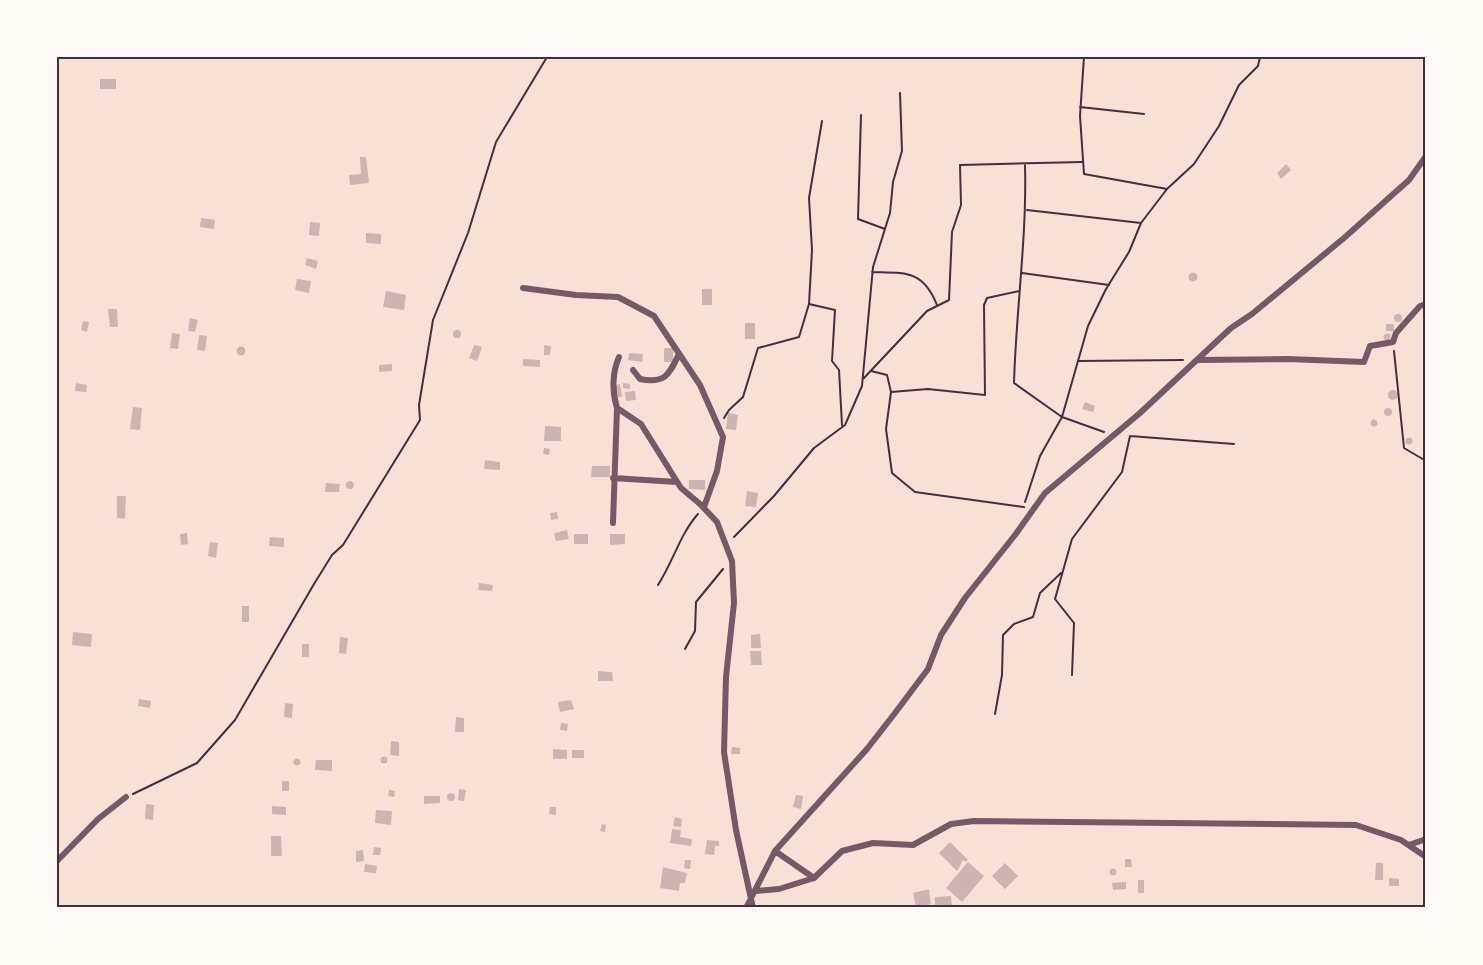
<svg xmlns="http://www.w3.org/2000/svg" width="1483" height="965" font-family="'Golos Text',sans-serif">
<rect width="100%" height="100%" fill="#f7e1d7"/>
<path fill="#ccb4b1" d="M100,79H116V89H100Z
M360,157H366L369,183L350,185L349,175L361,174Z
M1286,164L1291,170L1281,179L1277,173Z
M201,218L215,220L214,229L200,227Z
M310,222L320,223L319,236L309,235Z
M366,233L381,234V244L366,243Z
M307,258L318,261L316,269L305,265Z
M1188.5 277a4.5 4.5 0 1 1 9 0a4.5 4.5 0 1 1-9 0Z
M297,279L311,281L309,293L295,290Z
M702,289H712V305H702Z
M386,291L406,295L404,310L383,307Z
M108,309H117L118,327H110Z
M1394 318a4 4 0 1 1 8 0a4 4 0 1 1-8 0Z
M190,318L198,320L195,332L188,331Z
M83,321L89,322L87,332L81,330Z
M745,323H755V339H745Z
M1386,324H1394V331H1386Z
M453 334a4 4 0 1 1 8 0a4 4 0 1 1-8 0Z
M172,333L180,334L178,349L170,348Z
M1383.5 337a3.5 3.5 0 1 1 7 0a3.5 3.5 0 1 1-7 0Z
M199,335L207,336L205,351L197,350Z
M474,345L482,347L477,361L469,358Z
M544,345L551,346L550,355H544Z
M236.5 351a4.5 4.5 0 1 1 9 0a4.5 4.5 0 1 1-9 0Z
M664,348H673V362H664Z
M629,353L643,354L642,362L628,360Z
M523,359L540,360V367L523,366Z
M392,364V371L379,372V365Z
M76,383L87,385L86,392L75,391Z
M623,383L630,384V389L623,388Z
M620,384L622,397L615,398L614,385Z
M1388 395a5 5 0 1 1 10 0a5 5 0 1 1-10 0Z
M635,391L636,400L626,401L625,392Z
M1085,402L1095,406L1093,412L1082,409Z
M133,407L142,408L140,430L130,429Z
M1384 412a4 4 0 1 1 8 0a4 4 0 1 1-8 0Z
M728,413L738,415L736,430L726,429Z
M1370.5 423a3.5 3.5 0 1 1 7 0a3.5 3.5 0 1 1-7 0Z
M545,426L561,427V441H544Z
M1405.5 441a3.5 3.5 0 1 1 7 0a3.5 3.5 0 1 1-7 0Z
M544,448L550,449L549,455L543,454Z
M485,460L500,462V470L484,469Z
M592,466H610V477H591Z
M689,480H705V490L689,489Z
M346 485a4 4 0 1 1 8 0a4 4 0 1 1-8 0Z
M326,483L340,484L339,492H325Z
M747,491L758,493L756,507L745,506Z
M117,496H126L125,519L117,518Z
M557,512L558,519L551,520L550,513Z
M567,530L569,539L556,541L554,533Z
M187,533L188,544L181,545L180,534Z
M574,534H588V544H574Z
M610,534H625V544L610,545Z
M270,537L284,538V547L269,546Z
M210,542L218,543L216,558L208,556Z
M479,583L493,585L492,591L478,590Z
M242,606H249V622H242Z
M73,632L92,634L91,647L72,645Z
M760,634L761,648H751V635Z
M340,637L348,638L346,654L339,653Z
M302,644H309V657H302Z
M750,651H761L762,665H751Z
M598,671L612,672L613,681H598Z
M139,699L151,701L150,708L138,706Z
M571,700L574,709L560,712L558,702Z
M285,703L293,704L292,718L284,717Z
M456,717L464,718V732H455Z
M561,723L568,724L567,731L560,730Z
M391,741L399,742V756L390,755Z
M732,747L740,748V754H731Z
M553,749L567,750V759H553Z
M572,750H584V758H572Z
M380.5 760a3.5 3.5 0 1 1 7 0a3.5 3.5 0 1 1-7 0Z
M293.5 762a3.5 3.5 0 1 1 7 0a3.5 3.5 0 1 1-7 0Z
M316,760H332V771L315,770Z
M282,781H289V791H282Z
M459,789L466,790L464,801L458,800Z
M389,790L395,791L394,797L388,796Z
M447 797a4 4 0 1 1 8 0a4 4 0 1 1-8 0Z
M796,795L803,796L801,809L793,807Z
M424,796H440V803L424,804Z
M146,804L154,805L153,820L145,819Z
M272,806L286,807V815L272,814Z
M550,807H556V815L549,814Z
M376,810L392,811L391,825L375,823Z
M675,817L682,819L681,827L673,826Z
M602,824L606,825L605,832L600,831Z
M672,829L681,830L680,837L692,839L691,846L670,843Z
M271,836H281L282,856H271Z
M707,840L719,841V846H715L714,855L705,854Z
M950,842L968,860L965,862L963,860L957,871L939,853Z
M374,847L381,848L380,855H373Z
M363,850L364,861L356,862V851Z
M1125,859H1131L1132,867H1125Z
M685,860H691L690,869L684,868Z
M968,862L984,876L962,902L946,888Z
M1005,863L1018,876L1005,889L992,876Z
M1376,863H1383V880H1375Z
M365,864L377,866L376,873L364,872Z
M663,867L687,873L685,883H680L679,891L660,888Z
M1109.5 872a3.5 3.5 0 1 1 7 0a3.5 3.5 0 1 1-7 0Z
M1389,878L1399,879V886H1389Z
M1138,880H1144V893H1138Z
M1126,882V889L1113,890L1112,883Z
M929,889L931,904L916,907L913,893Z
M951,896L952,907H935V897Z"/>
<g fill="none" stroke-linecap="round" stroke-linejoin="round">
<path stroke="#4a2c40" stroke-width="2" d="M1084,57L1080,116L1084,174L1167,189
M1080,107L1144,114
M861,115L858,219L885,229
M1025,165C1027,238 1016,310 1014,383L1062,417L1104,432
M1027,210L1141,223
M872,272C906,273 923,270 937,305
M1022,273L1109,285
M809,304L835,310L832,361L839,370L842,425
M1394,351L1404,448L1426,461
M1078,361L1183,360
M871,371L887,375L891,392L886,429L892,473L915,492L1024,507
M864,378L927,311L949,300L952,232L961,205L960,165L1082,162
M891,392L928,389L985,395L984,305L987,298L1019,291
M724,418L729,410L743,397L758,348L799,337L809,304L812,250L809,198L822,121
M1130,436L1234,444
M1025,502L1040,456L1062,417L1088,326L1106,289L1129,252L1141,223L1167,189L1194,164L1219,126L1239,85L1258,66L1260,57
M734,537L774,496L814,448L845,425L862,386L873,267L890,213L893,182L902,151L900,93
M658,585C673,562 680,534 698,514
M685,649L695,631L696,602L723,569
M1072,675L1074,623L1055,599L1072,539L1122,472L1130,436
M995,714L1002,675L1003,635L1014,624L1033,617L1040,593L1061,573
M133,794L197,763L235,720L314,584L332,555L343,545L420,420L419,405L433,320L468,233L496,142L547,57"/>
<path stroke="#755966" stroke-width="6" d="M523,288L576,295L618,297L654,316L700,385L723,437L717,471L704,507
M1197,360L1288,359L1364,362L1370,346L1393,342L1396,333L1420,306L1426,304
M633,370L640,379C665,384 669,375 679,354
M617,408L641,424L681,488L700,504L717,522L732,561L734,603L726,677L724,752L736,830L753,908
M613,478L677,482
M613,523L617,408C612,392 612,373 619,357
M1409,845L1426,839
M775,851L814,878
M57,861L98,819L126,797
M756,891L779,889L814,878L842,851L873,843L913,845L951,824L974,821L1356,825L1401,840L1426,857
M746,908L775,851L867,749L895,713L928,669L941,635L965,598L1015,535L1045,493L1140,413L1231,328L1252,314L1344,238L1409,180L1426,156"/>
</g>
<rect width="1483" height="965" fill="none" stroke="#fffaf5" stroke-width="117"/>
<rect x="58" y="58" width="1366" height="848" fill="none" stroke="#4a2c40" stroke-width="2"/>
</svg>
